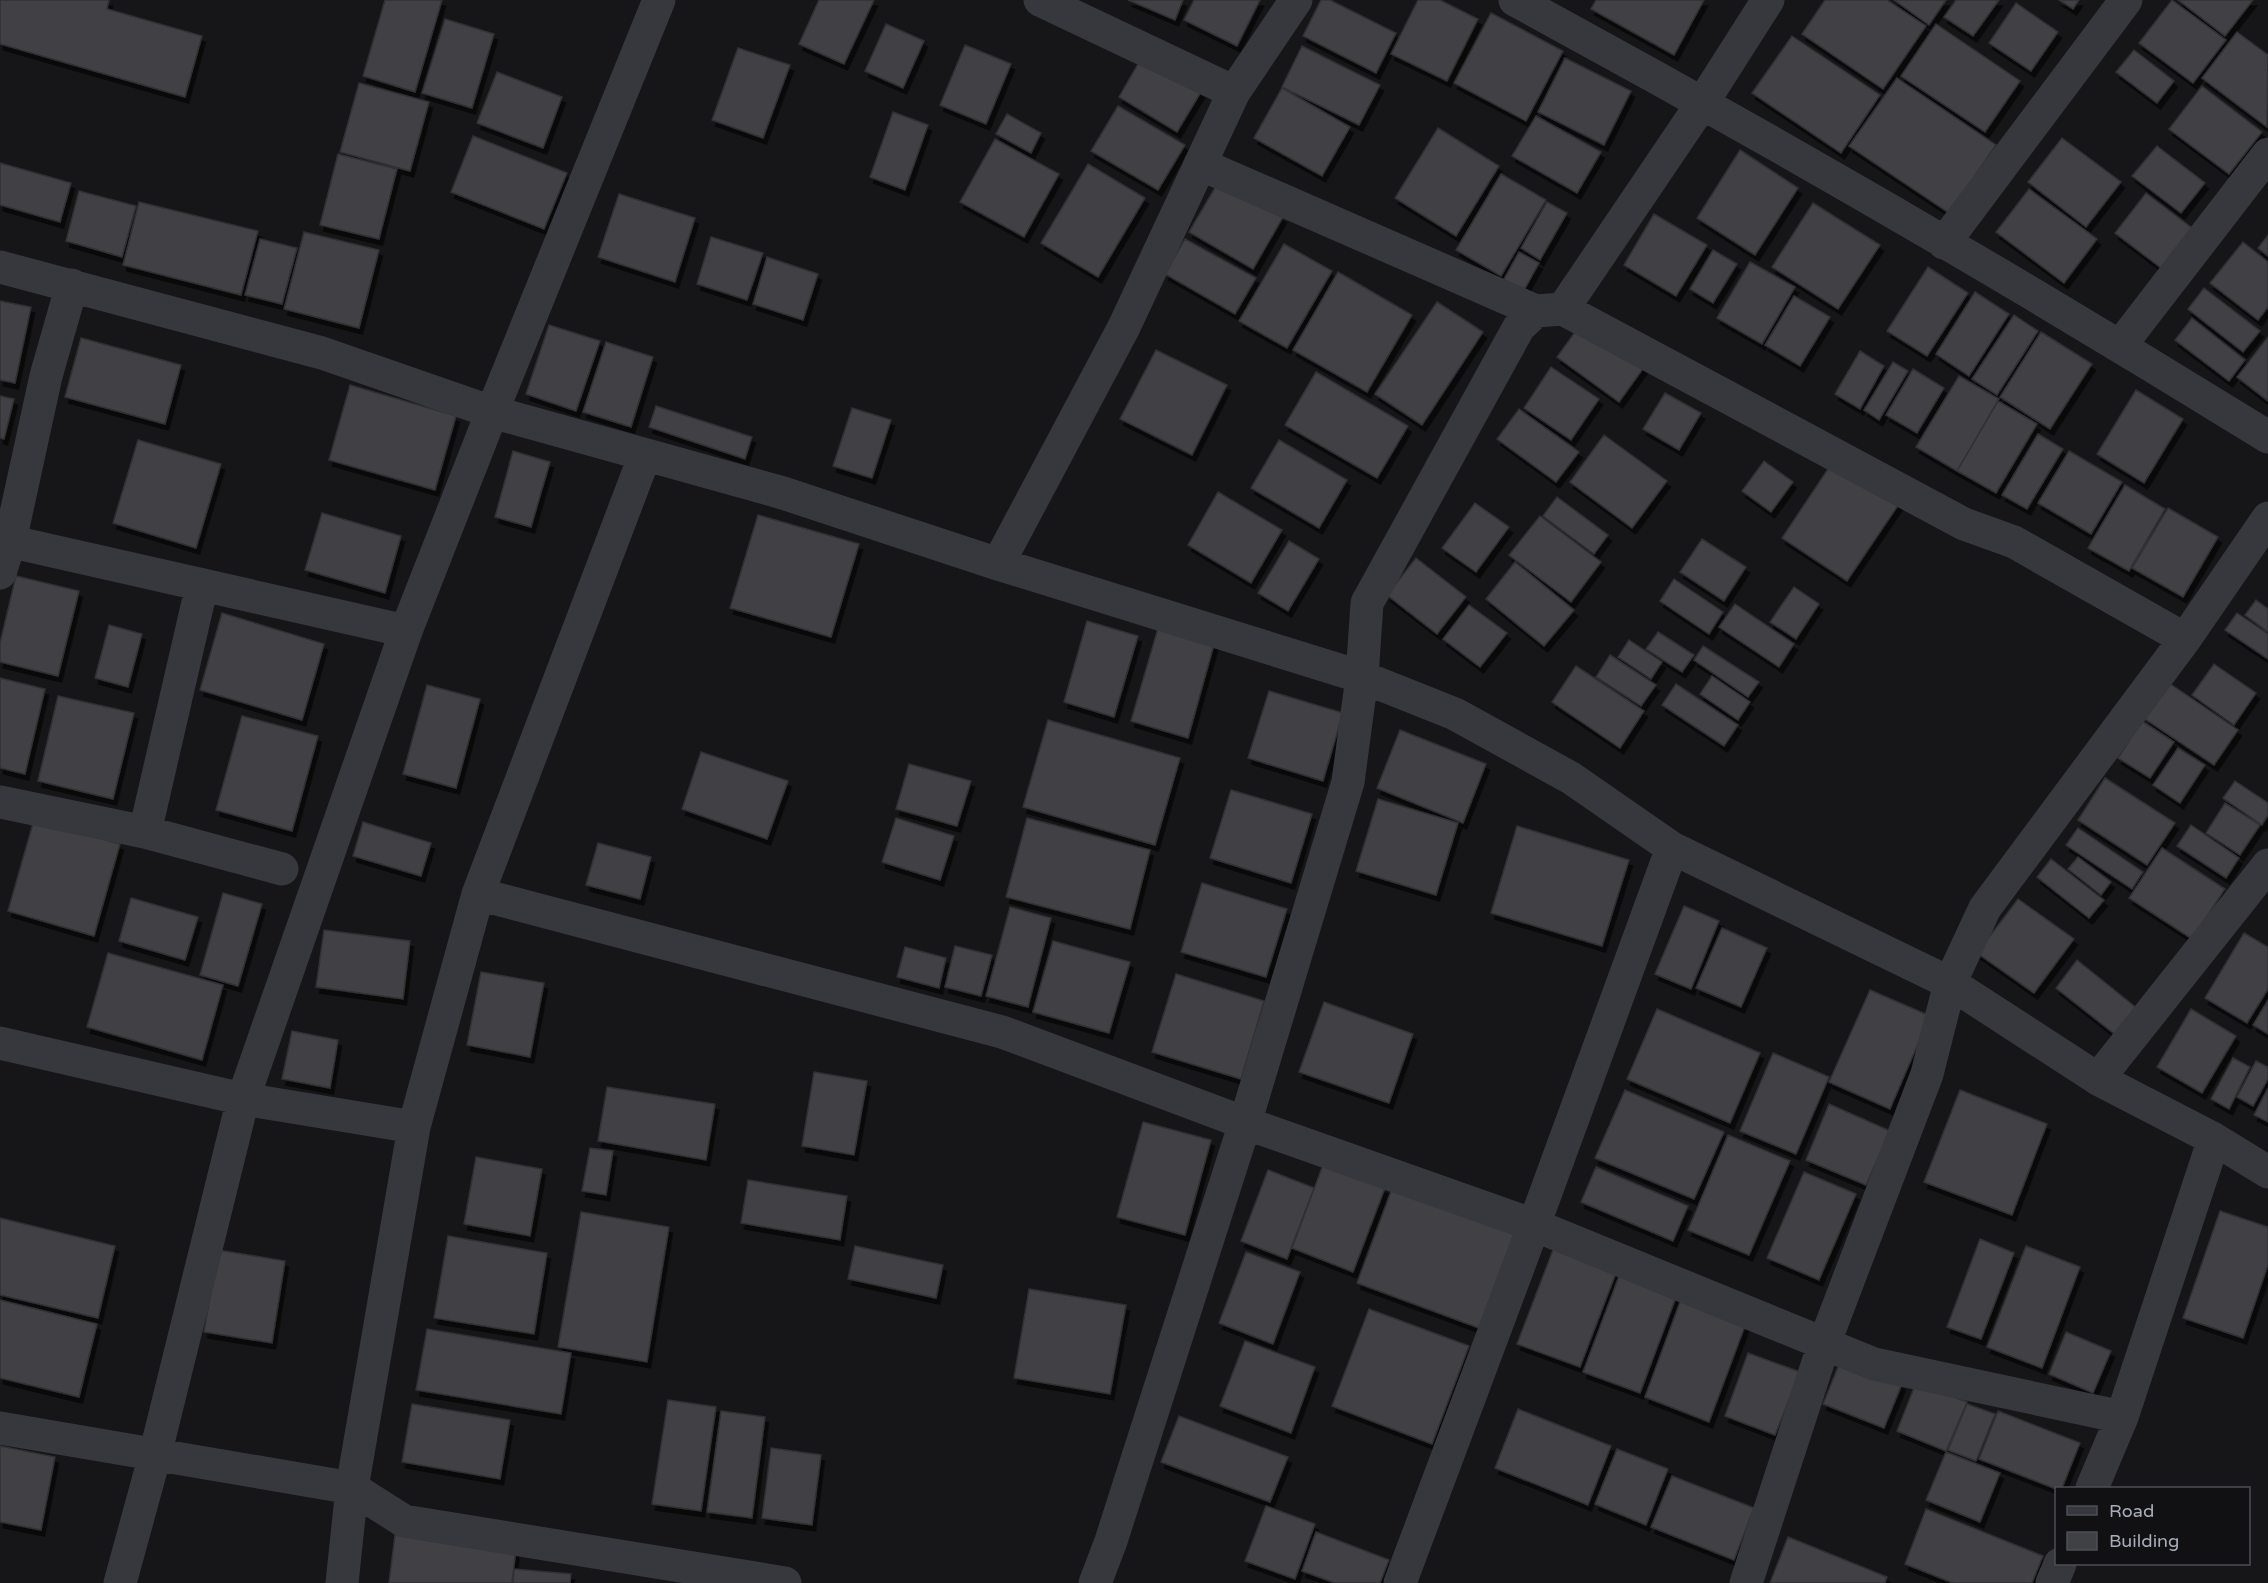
<svg xmlns="http://www.w3.org/2000/svg" width="2268" height="1583" font-family="'Varela Round',sans-serif">
<defs>
<filter id="shadow"><feDropShadow dx="3.5" dy="6" stdDeviation="0" flood-color="#0009"/></filter>
</defs>
<rect width="100%" height="100%" fill="#161618"/>
<path fill="#404145" stroke="#303034" stroke-width="1.5" filter="url(#shadow)" d="M0,0H109L107,9L202,36L185,97L0,44Z
M385,0H442L415,92L363,76Z
M819,0H874L844,64L799,44Z
M1128,0H1183L1175,20Z
M1194,0H1260L1237,46L1184,20Z
M1321,0H1330L1396,33L1376,73L1303,36Z
M1418,0H1440L1478,19L1447,81L1391,54Z
M1596,0H1704L1674,55L1591,9Z
M1825,0H1887L1926,26L1883,89L1802,34Z
M1894,0H1946L1929,25Z
M1956,0H1999L1973,36L1944,17Z
M2059,0H2079L2073,9Z
M2172,0L2226,40L2193,83L2139,43Z
M2178,0H2253L2225,36Z
M2016,3L2058,32L2031,71L1989,43Z
M1491,13L1563,51L1526,121L1454,83Z
M445,19L494,34L472,108L422,93Z
M886,24L924,41L903,88L865,71Z
M1936,24L2020,81L1985,132L1901,76Z
M2237,32L2268,55L2267,127L2202,78Z
M1792,36L1880,95L1841,153L1752,93Z
M965,45L1011,64L986,124L940,105Z
M1302,46L1380,85L1359,125L1282,87Z
M738,48L790,65L763,138L712,120Z
M2134,50L2174,81L2157,103L2116,72Z
M1142,57L1201,92L1177,132L1119,97Z
M1565,58L1631,91L1604,145L1538,112Z
M497,72L562,97L543,148L477,123Z
M1897,78L1996,145L1949,213L1849,146Z
M359,83L429,102L410,171L340,152Z
M2202,86L2262,132L2229,174L2169,129Z
M1282,88L1350,127L1322,176L1254,138Z
M1118,106L1185,145L1158,190L1091,151Z
M893,112L928,125L905,190L870,177Z
M1007,114L1041,133L1031,153L996,134Z
M1536,116L1601,152L1577,193L1512,156Z
M1438,128L1499,166L1456,236L1395,198Z
M473,136L567,173L544,229L451,192Z
M2062,138L2121,182L2086,227L2028,182Z
M995,139L1059,174L1024,237L960,202Z
M2157,146L2205,183L2181,213L2132,176Z
M1740,150L1798,188L1755,255L1697,218Z
M338,154L397,169L379,239L320,225Z
M0,163L71,183L60,222L0,205Z
M1088,164L1145,198L1098,277L1041,243Z
M1501,174L1546,200L1501,276L1456,250Z
M1219,181L1283,217L1253,269L1189,232Z
M2029,189L2097,239L2064,283L1996,232Z
M79,191L136,206L122,257L66,241Z
M2146,193L2192,228L2161,268L2115,233Z
M619,194L695,218L675,282L598,257Z
M139,202L258,231L241,295L123,265Z
M1547,202L1567,213L1540,260L1521,248Z
M1813,203L1880,245L1838,309L1772,267Z
M1654,214L1707,245L1676,296L1624,265Z
M304,232L379,250L359,328L284,309Z
M2268,235V256L2258,248Z
M711,237L763,253L747,300L697,284Z
M260,239L297,248L282,304L245,295Z
M1185,239L1256,278L1235,314L1165,274Z
M2243,242L2268,262V307L2258,320L2210,283Z
M1284,244L1332,271L1287,348L1239,321Z
M1713,250L1737,264L1713,303L1690,289Z
M1519,252L1539,263L1523,292L1503,281Z
M767,257L818,274L803,320L753,304Z
M1750,262L1795,287L1762,344L1717,318Z
M1928,267L1968,293L1927,356L1887,331Z
M1338,272L1412,315L1367,392L1293,350Z
M2204,288L2260,331L2243,352L2188,309Z
M1975,292L2009,314L1969,376L1936,354Z
M1794,296L1830,317L1800,366L1765,345Z
M0,301L31,307L15,383L0,380Z
M1437,302L1483,332L1422,425L1375,394Z
M2014,315L2038,331L1997,395L1972,379Z
M2192,318L2245,360L2229,381L2175,340Z
M1583,321L1645,366L1619,402L1557,357Z
M549,325L600,341L576,411L526,394Z
M2041,332L2092,364L2050,429L2000,397Z
M2268,337V401L2237,377Z
M81,338L181,365L165,424L65,397Z
M606,342L653,357L631,427L583,412Z
M1156,350L1227,385L1192,455L1120,419Z
M1860,351L1884,366L1860,409L1835,394Z
M1893,362L1908,371L1879,420L1864,410Z
M1551,367L1599,399L1571,440L1524,408Z
M1913,369L1944,388L1917,433L1886,415Z
M1316,372L1408,426L1377,478L1285,425Z
M1959,376L1999,399L1957,471L1916,447Z
M350,385L456,416L435,490L329,460Z
M2136,390L2183,419L2144,483L2097,454Z
M1665,393L1701,413L1679,450L1643,429Z
M0,396L14,399L4,439L0,438Z
M1998,401L2037,424L1996,493L1957,471Z
M656,406L752,437L745,459L649,427Z
M852,408L891,420L872,478L833,466Z
M1519,409L1579,452L1556,482L1497,439Z
M2038,434L2063,449L2027,509L2002,495Z
M1604,435L1667,481L1632,528L1570,482Z
M138,440L221,464L196,548L113,523Z
M1279,440L1347,480L1319,528L1251,488Z
M513,451L550,462L531,527L495,517Z
M2069,451L2122,482L2091,534L2038,503Z
M1834,460L1899,504L1847,581L1782,538Z
M1764,461L1793,482L1771,512L1742,491Z
M2125,485L2165,509L2129,571L2088,548Z
M1218,492L1282,530L1251,583L1188,545Z
M1557,497L1608,535L1594,554L1543,516Z
M1475,503L1509,527L1476,572L1442,548Z
M2168,508L2218,537L2183,597L2132,568Z
M322,513L401,536L385,593L305,570Z
M758,515L859,544L831,637L730,608Z
M1540,516L1601,562L1571,602L1509,555Z
M1702,539L1746,567L1724,601L1680,572Z
M1289,541L1319,559L1288,611L1258,593Z
M1416,558L1466,597L1437,634L1387,595Z
M1515,562L1574,610L1544,646L1486,599Z
M16,576L79,591L58,676L0,662V643Z
M1674,579L1723,612L1709,634L1660,601Z
M1794,587L1819,604L1796,639L1770,622Z
M2256,600L2268,609V632L2245,615Z
M1735,604L1794,644L1779,667L1719,627Z
M1469,605L1507,633L1480,667L1443,639Z
M222,613L324,644L302,720L200,690Z
M2237,613L2268,634V659L2225,630Z
M1087,621L1138,636L1114,717L1064,702Z
M109,625L142,634L128,687L95,678Z
M1159,625L1215,641L1188,738L1131,721Z
M1658,632L1694,655L1682,672L1646,649Z
M1629,640L1662,662L1651,679L1618,657Z
M1703,646L1759,682L1748,697L1694,660Z
M1610,655L1656,685L1641,706L1596,677Z
M2214,664L2256,693L2234,725L2192,695Z
M1576,666L1644,711L1620,748L1552,702Z
M1712,676L1750,702L1738,720L1700,694Z
M0,678L45,689L25,774L0,768Z
M2169,683L2238,730L2214,765L2145,719Z
M1676,684L1738,725L1724,746L1662,705Z
M427,685L480,699L456,788L403,774Z
M1269,691L1343,713L1323,781L1248,758Z
M58,696L134,713L113,799L38,781Z
M242,716L318,736L292,831L216,810Z
M1048,720L1180,758L1155,845L1023,807Z
M2142,721L2174,742L2150,778L2118,758Z
M1400,730L1486,764L1463,823L1377,788Z
M2178,748L2205,765L2180,803L2153,785Z
M701,752L788,781L767,839L682,809Z
M909,764L971,781L957,826L896,809Z
M2105,778L2175,823L2147,865L2078,820Z
M2235,781L2268,803V815L2262,825L2223,798Z
M1231,790L1312,814L1291,883L1210,858Z
M1378,799L1458,823L1436,895L1356,871Z
M2225,803L2260,825L2240,855L2206,833Z
M896,818L954,836L940,880L882,862Z
M1027,818L1150,850L1130,929L1006,897Z
M34,820L120,844L94,936L8,911Z
M363,822L431,843L421,876L353,856Z
M2191,825L2239,858L2226,878L2177,846Z
M1517,826L1629,860L1602,946L1491,913Z
M2078,828L2143,872L2132,889L2066,845Z
M598,843L651,857L640,899L586,885Z
M2162,848L2225,889L2192,939L2129,898Z
M2078,857L2111,882L2101,895L2068,869Z
M2051,859L2104,900L2089,918L2037,877Z
M1202,883L1287,909L1266,977L1181,952Z
M223,893L262,904L238,986L200,975Z
M131,898L198,917L185,960L119,941Z
M2018,899L2074,939L2034,993L1977,953Z
M1684,906L1719,921L1691,989L1655,974Z
M1010,907L1051,918L1028,1007L986,996Z
M1722,928L1767,948L1741,1007L1696,988Z
M324,930L410,941L403,999L316,987Z
M2244,933L2268,947V989L2247,1023L2205,998Z
M1053,941L1130,962L1109,1033L1033,1012Z
M955,946L992,955L981,996L945,987Z
M905,947L946,958L939,988L897,977Z
M108,953L223,985L202,1060L87,1027Z
M2077,960L2143,1013L2122,1040L2056,988Z
M481,972L544,983L530,1057L467,1045Z
M1176,974L1264,1001L1241,1079L1152,1052Z
M1870,990L1930,1016L1890,1109L1829,1082Z
M2268,1000V1034L2253,1025Z
M1324,1002L1413,1034L1389,1103L1299,1072Z
M1657,1009L1760,1053L1730,1123L1627,1079Z
M2191,1009L2236,1036L2202,1093L2157,1067Z
M292,1031L338,1040L330,1088L282,1079Z
M1773,1053L1829,1077L1796,1154L1740,1131Z
M2233,1058L2250,1067L2229,1109L2211,1099Z
M2256,1061L2268,1067V1079L2253,1106L2237,1097Z
M814,1072L867,1081L854,1155L802,1146Z
M607,1087L715,1104L706,1160L598,1141Z
M2268,1088V1122L2254,1115Z
M1625,1090L1724,1132L1694,1199L1595,1158Z
M1960,1090L2047,1124L2012,1215L1924,1182Z
M1829,1104L1890,1131L1866,1185L1806,1160Z
M1143,1122L1211,1140L1185,1235L1117,1217Z
M1728,1135L1790,1161L1749,1255L1688,1230Z
M590,1148L613,1151L606,1195L582,1191Z
M476,1157L542,1169L530,1236L464,1224Z
M1323,1165L1385,1188L1353,1272L1292,1248Z
M1596,1167L1688,1206L1673,1241L1581,1202Z
M1268,1170L1314,1188L1287,1259L1241,1241Z
M1804,1172L1856,1194L1819,1280L1767,1258Z
M748,1180L847,1196L840,1240L741,1223Z
M1393,1186L1515,1232L1479,1328L1357,1283Z
M2220,1211L2268,1227V1265L2243,1338L2183,1318Z
M581,1212L669,1227L647,1362L558,1347Z
M0,1218L115,1246L98,1318L0,1295Z
M448,1236L547,1253L534,1334L434,1318Z
M1558,1237L1621,1260L1580,1367L1517,1344Z
M1980,1239L2014,1253L1981,1339L1947,1327Z
M855,1246L943,1265L936,1298L848,1279Z
M2026,1246L2080,1267L2042,1368L1987,1347Z
M218,1250L285,1261L272,1343L204,1332Z
M1246,1252L1300,1272L1273,1344L1219,1323Z
M1621,1271L1678,1292L1640,1393L1583,1372Z
M1029,1289L1126,1305L1110,1394L1014,1378Z
M1683,1294L1748,1318L1709,1422L1645,1397Z
M0,1300L97,1324L79,1397L0,1378Z
M1369,1309L1469,1346L1432,1444L1332,1406Z
M427,1329L571,1353L561,1414L416,1390Z
M2066,1332L2111,1351L2093,1393L2049,1374Z
M1245,1341L1315,1367L1291,1433L1220,1406Z
M1748,1353L1800,1372L1775,1435L1725,1416Z
M1841,1360L1902,1384L1884,1428L1823,1404Z
M1916,1383L1967,1402L1946,1451L1897,1431Z
M668,1400L716,1407L701,1511L652,1504Z
M412,1404L510,1420L500,1479L402,1462Z
M1967,1404L1995,1414L1976,1461L1948,1450Z
M1518,1409L1611,1446L1588,1505L1495,1468Z
M721,1411L765,1417L752,1518L707,1512Z
M1998,1411L2080,1443L2062,1488L2056,1489L1979,1459Z
M1179,1416L1288,1457L1270,1502L1161,1462Z
M0,1446L55,1457L41,1530L0,1522Z
M771,1448L821,1455L812,1525L762,1518Z
M1617,1449L1668,1469L1646,1525L1595,1504Z
M1946,1452L2000,1473L1980,1522L1926,1500Z
M1672,1476L1754,1508L1734,1560L1651,1527Z
M1266,1506L1315,1524L1295,1579L1245,1561Z
M1926,1509L2043,1556L2032,1583H1953L1905,1564Z
M1316,1532L1389,1560L1380,1583H1335L1302,1571Z
M395,1535L516,1549L512,1583H389Z
M1788,1537L1887,1577L1885,1583H1770Z
M514,1569L571,1574L570,1583H513Z"/>
<g fill="none" stroke-linecap="round" stroke-linejoin="round">
<path stroke="#37383d" stroke-width="33" d="M1040,0L1234,92
M1515,0C1770,138 2021,284 2268,437
M1200,164L1536,311L1563,309L1703,102L1768,0
M1944,243L2126,0
M0,267L322,353L492,412L783,493L998,564L1362,677L1455,714L1571,778L1672,848L1950,983L2098,1079L2214,1139L2268,1172
M1563,309L1964,524L2014,542L2185,639
M2120,346L2268,154
M0,539L406,631
M998,564L1124,327L1234,92L1296,0
M0,573L10,541L46,376L72,285
M0,802L145,832L282,869
M145,832L202,585
M478,894L1002,1032L1245,1123L1534,1225L1874,1364L2122,1417
M0,1043L243,1099L414,1127L352,1488L404,1521L785,1583
M2098,1079L2268,865
M414,1127L478,894L645,455
M0,1428L352,1488L342,1583
M2092,1488L2122,1417L2214,1139
M120,1583L155,1455L243,1099L406,631L492,412L659,0
M1095,1583L1111,1541L1245,1123L1348,782L1362,677L1367,603L1519,327L1536,311
M1400,1583L1534,1225L1672,848
M1746,1583L1824,1344L1927,1074L1950,983L1985,908L2185,639L2268,518
M2052,1583L2060,1564"/>
</g>
<rect x="2055" y="1487" width="195" height="78" fill="#111113" stroke="#4d4f55" stroke-width="1.5"/>
<rect x="2067" y="1506" width="30" height="9" fill="#37383d" stroke="#4d4f55" stroke-width="1.5"/>
<text x="2109" y="1517" font-size="18" fill="#a8adb8">Road</text>
<rect x="2067" y="1532" width="30" height="18" fill="#404145" stroke="#4d4f55" stroke-width="1.5"/>
<text x="2109" y="1547" font-size="18" fill="#a8adb8">Building</text>
</svg>
